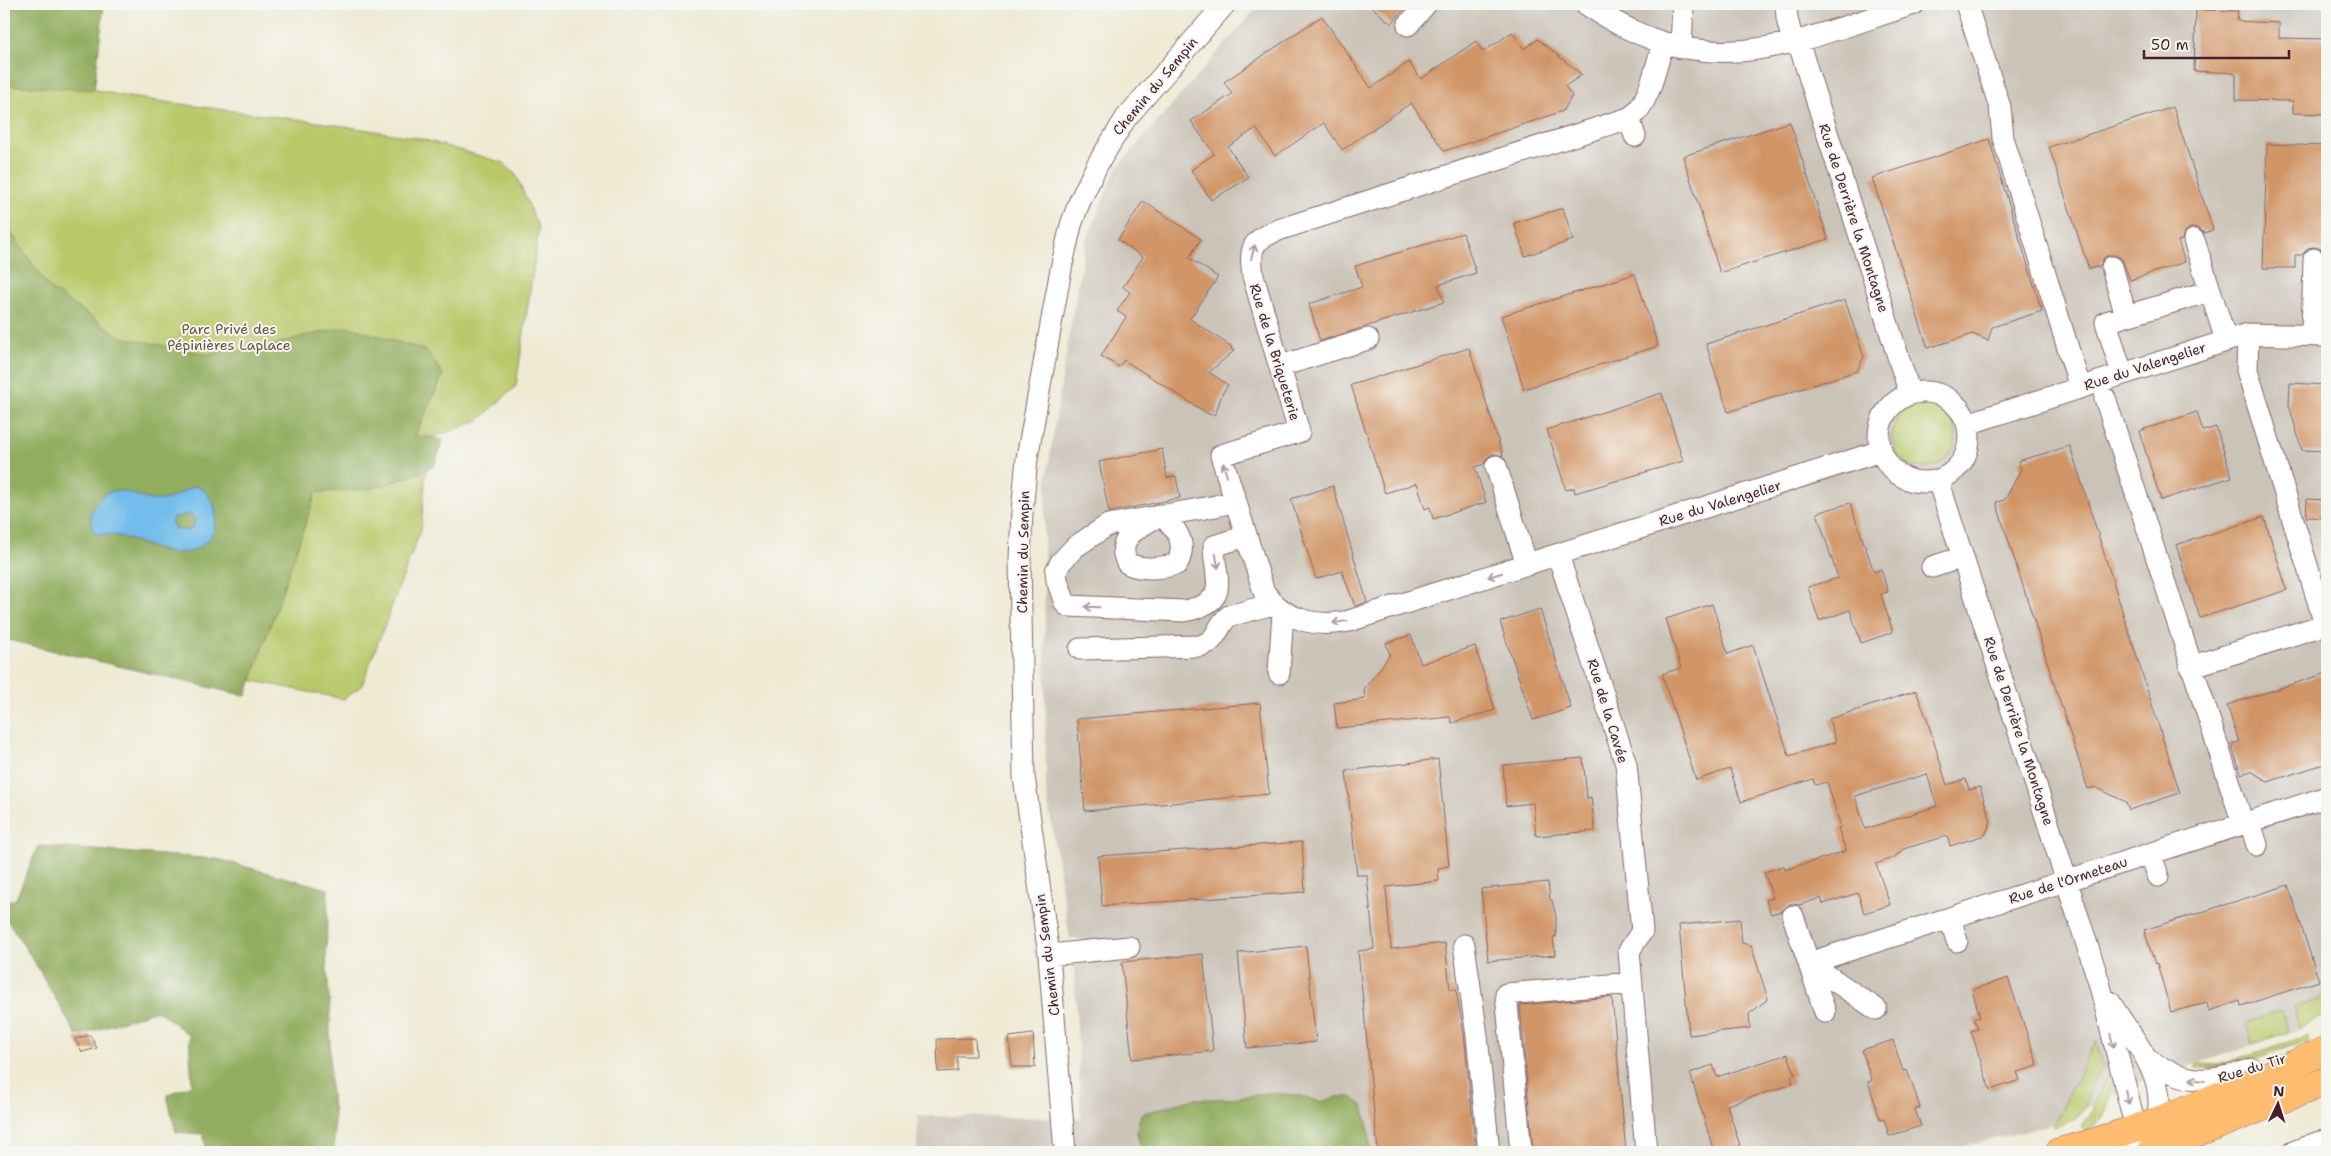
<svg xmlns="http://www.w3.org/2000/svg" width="2331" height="1156" font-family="'Shantell Sans',sans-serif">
<rect width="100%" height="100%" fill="#f6f6f2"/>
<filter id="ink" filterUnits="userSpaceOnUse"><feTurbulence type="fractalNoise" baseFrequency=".02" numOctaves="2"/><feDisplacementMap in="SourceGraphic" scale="10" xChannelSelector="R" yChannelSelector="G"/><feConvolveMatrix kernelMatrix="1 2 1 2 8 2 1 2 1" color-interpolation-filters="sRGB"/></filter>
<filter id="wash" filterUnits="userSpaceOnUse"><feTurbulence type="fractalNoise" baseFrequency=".0096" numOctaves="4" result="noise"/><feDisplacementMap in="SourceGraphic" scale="20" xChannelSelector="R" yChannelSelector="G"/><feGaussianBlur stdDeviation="1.12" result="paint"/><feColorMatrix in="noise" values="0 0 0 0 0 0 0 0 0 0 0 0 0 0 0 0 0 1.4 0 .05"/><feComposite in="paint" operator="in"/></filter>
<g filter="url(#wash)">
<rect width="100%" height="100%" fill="#eeead4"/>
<path fill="#cac3b8" d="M1260,4H2327V1014L2305,1027L2140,1083L2054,1124L1942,1152H917L918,1116L1081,1118L1074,965L1083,964L1081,940L1070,939L1046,789L1044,529L1048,468L1066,353L1085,243L1116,169Z"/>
<path fill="#b9c96b" stroke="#82744b" d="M4,70L128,97L324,123L418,138L504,163L516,175L539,229L516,386L479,420L429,439L421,529L362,685L344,699L4,631Z
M1892 436a32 32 0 1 1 64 0a32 32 0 1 1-64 0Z
M2327,996V1014L2299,1029L2294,1007Z
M2280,1011L2283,1013L2289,1032L2252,1044L2246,1023Z
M2306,1036L2308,1041L2233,1065L2223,1068H2195L2197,1064L2218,1065Z
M2096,1041L2104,1067C2080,1089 2098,1117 2054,1127V1124Z
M2110,1074C2111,1097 2109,1120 2086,1132L2081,1126L2090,1115L2106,1077Z"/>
<path fill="#92ad5f" stroke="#6e6645" d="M4,4H104L94,90L4,85Z
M4,222L49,288L121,337L205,354L256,350L304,336L349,327L427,351L443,375L415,435L443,440L434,466L411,476L374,488L316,493L246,696L4,639Z
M38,846L217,859L328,889L326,958L330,1008V1087L334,1114V1152H207L203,1134L176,1132L167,1095L192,1085L189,1035L157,1010L77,1036L34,961L4,915V902L16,899Z
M1268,1093L1297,1095L1321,1102L1337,1097H1352L1363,1106L1369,1132L1370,1152H1142L1137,1132L1141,1114L1194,1099H1227Z"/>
<path fill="#72bdeb" stroke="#5e6e8b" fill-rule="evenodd" d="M197,486C207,492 213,499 215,510C217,522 215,534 206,542C183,564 154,547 129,539C118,535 107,534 95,534C91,526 89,516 93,508C115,472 136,504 162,500C175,499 184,488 197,486ZM191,514L195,520L193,527L187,531L175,529L172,523L173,518Z"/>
<g id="blocks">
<path fill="#d19667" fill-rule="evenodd" d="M1369,4H1409L1391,24Z
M2196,10L2238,11L2237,21L2279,23V38L2327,39V114L2293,113V101L2236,100V73L2194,71Z
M1322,16L1371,88L1409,62L1421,79L1476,41L1483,52L1512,32L1524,49L1538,39L1582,75L1565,86L1572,96L1563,111L1444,151L1411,103L1342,150L1324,123L1275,156L1256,128L1228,147L1249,178L1211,200L1191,170L1214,154L1191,121L1232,94L1224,82Z
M2173,107L2213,230L2204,233L2197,228H2191L2184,232L2182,240L2178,241L2185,262L2130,280L2122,259L2115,255H2108L2103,259L2100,266L2089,269L2049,147Z
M1790,122L1828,239L1720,273L1683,156Z
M1989,139L2042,311L1992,327L1988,341L1973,334L1928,348L1872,178Z
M2267,144L2327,146V256L2321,249L2314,247L2308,248L2302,255H2295V268H2263Z
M1143,201L1201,239L1189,258L1218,277L1190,319L1232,347L1231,349L1234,351L1209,372L1228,385L1222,394L1215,415L1212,413L1210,415L1124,360L1119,367L1101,356L1126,317L1117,311L1130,292L1123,287L1143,257L1118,240Z
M1563,208L1573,240L1525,256L1514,223Z
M1463,233L1476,273L1438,285L1444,302L1320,341L1309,304L1362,287L1355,266Z
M1635,274L1658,346L1524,389L1501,316Z
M1845,300L1864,357L1857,371L1728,412L1706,344Z
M1469,348L1503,456L1492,454L1487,458L1484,464L1475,467L1486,502L1433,519L1430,507L1425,509L1417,483L1385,493L1351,385Z
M2290,383L2327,385V451L2302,450L2289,405Z
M1662,393L1683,461L1575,493L1574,488L1566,490L1547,430Z
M2197,412L2203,431L2216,427L2232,477L2161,500L2139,431Z
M2070,446L2180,793L2129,810L2126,802L2095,787L2088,789L1996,502L2005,500L2021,469L2018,461Z
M1162,449L1167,478L1176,476L1180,498L1109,512L1099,462Z
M1333,486L1367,602L1355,606L1342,571L1316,579L1291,499Z
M2307,499L2327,500V518L2306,517Z
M1850,503L1874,572L1881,569L1888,592L1881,594L1893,632L1861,643L1850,610L1819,621L1808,587L1838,578L1817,513Z
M2264,517L2287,590L2200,618L2176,545Z
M1712,604L1728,654L1753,645L1789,756L1836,742L1829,719L1916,691L1927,719L1947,785L1966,779L1969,790L1980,787L1991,822L1985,835L1950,846L1947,836L1903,849L1895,857L1876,864L1890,905L1864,913L1858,893L1823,904L1821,898L1799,905L1790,904L1782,911L1771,914L1766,900L1773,898L1764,872L1784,866L1785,870L1846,851L1838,828L1841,827L1827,782L1815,785L1813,779L1741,802L1730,769L1696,780L1662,674L1681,668L1666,619ZM1927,774L1937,806L1865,829L1855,796Z
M1540,609L1571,708L1533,720L1500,622Z
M1411,635L1421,664L1475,646L1495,710L1452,723L1450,717L1337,728L1334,703L1365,699L1364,689L1390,655L1386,643Z
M2327,673V763L2268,782L2251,771L2241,774L2231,744L2239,742L2227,705Z
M1260,703L1269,794L1085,811L1077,719Z
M1583,758L1587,798L1591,797L1595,831L1536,836L1533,803L1506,806L1503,765Z
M1438,759L1449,866L1438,868L1439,881L1386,887L1391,949L1445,943L1450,989H1456L1464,1034L1476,1152H1378L1358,951L1374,949L1367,875H1357L1346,771Z
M1302,842L1305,892L1102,906L1098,856Z
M1548,882L1550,900H1552L1556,917V937H1553L1555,955L1488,961L1481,889Z
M2288,885L2319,981L2241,1006L2240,1001L2209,1011L2207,1003L2171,1012L2157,963L2155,964L2144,930Z
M1740,919L1742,943L1751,945L1768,999L1749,1014L1750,1028L1689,1035L1679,925Z
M1306,946L1316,1042L1247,1048L1238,953Z
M1203,954L1213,1051L1132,1059L1122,962Z
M2008,978L2038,1066L2017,1072L2020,1080L1990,1090L1971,1031L1978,1029L1974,1019L1980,1017L1972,990Z
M1612,997L1626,1152H1533L1520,1005Z
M1033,1034L1035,1067H1012L1009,1037Z
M90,1035L97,1048L82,1052L75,1039Z
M975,1038L976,1056H957V1071L938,1072L937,1039Z
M1893,1040L1903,1071L1907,1070L1913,1086L1920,1108L1915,1109L1921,1126L1889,1136L1884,1119L1880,1120L1876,1106L1868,1082L1872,1081L1862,1050Z
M1788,1054L1795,1075L1791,1076L1793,1084L1727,1105L1742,1152H1714L1690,1073L1713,1065L1717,1077Z"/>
</g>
</g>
<g filter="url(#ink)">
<use href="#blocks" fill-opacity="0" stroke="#836666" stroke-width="1"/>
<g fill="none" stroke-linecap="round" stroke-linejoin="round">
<g stroke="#836666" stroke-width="23">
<path id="minor" d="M1586,4C1707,87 1788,44 1914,4
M1786,4L1787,19L1793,42
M1966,4L2000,107L2003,138L2080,387
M1408,25L1426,4
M1798,41L1910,394
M1663,43C1657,63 1648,109 1629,118L1281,229C1252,240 1249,246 1253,276L1299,432L1221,455L1264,592C1284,620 1316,628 1349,621L1881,451
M1681,48L1683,4
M1629,118L1635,136
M2194,240L2226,340
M2112,267L2126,316
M2248,334L2247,370L2325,624
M2312,335L2314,259
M1281,366L1368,339
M2122,374L2106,322L2210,291
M1879 437a45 45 0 1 1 90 0a45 45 0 1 1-90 0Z
M2105,398L2243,824
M1967,424L2248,334L2327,336
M1496,466L1527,565
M1938,480L2099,982L2136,1129L2148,1135
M1235,501L1216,506L1108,525L1075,547L1061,562L1056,571L1057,580L1065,603L1068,606L1184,611C1233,602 1214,579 1214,546L1246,536
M1160,515C1177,528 1188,543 1177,564C1162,568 1142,571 1127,563C1114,536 1141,527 1160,515Z
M1558,555L1626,764L1642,931L1629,951L1646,1152
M1932,567L1963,557
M1080,649L1200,646C1220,640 1215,627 1229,616L1273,604
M2190,667L2327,624
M1279,673L1283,612
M2250,822L2257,845
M2151,854L2158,876
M1793,916L1825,1012
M1950,918L1957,941
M1464,945L1477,1036L1489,1152
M1049,955L1129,947
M1809,963L2327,797
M1809,963L1876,1009
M2110,1002C2134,1043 2176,1083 2152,1134
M2150,1061C2188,1085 2212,1083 2253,1069
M1065,1152L1049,955L1024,777L1020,559L1022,512L1027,458L1061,269L1071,225L1079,203L1097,165L1126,118L1225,4
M1521,1152L1506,994L1632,983
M2111,1152L2150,1137
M2293,1152L2327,1139"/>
</g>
<g stroke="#836666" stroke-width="29">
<path id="major" d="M2059,1152C2152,1129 2239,1087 2327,1050
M2151,1152L2327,1081"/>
</g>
<use href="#minor" stroke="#fff" stroke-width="21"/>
<use href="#major" stroke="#fdbc6f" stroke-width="28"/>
</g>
<defs><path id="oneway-shaft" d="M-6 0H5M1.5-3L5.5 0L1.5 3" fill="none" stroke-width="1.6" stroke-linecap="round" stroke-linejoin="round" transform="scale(1.25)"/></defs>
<g stroke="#ae9aa0">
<use href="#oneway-shaft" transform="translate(1253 252) rotate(-75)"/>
<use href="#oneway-shaft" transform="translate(1225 470) rotate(-107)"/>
<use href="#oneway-shaft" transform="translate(1217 561) rotate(80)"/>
<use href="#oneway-shaft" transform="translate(1495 575) rotate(163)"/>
<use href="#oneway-shaft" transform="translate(1092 607) rotate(-178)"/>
<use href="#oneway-shaft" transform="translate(1340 622) rotate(172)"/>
<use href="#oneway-shaft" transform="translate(2112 1041) rotate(77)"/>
<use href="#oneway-shaft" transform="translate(2197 1080) rotate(-172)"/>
<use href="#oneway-shaft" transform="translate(2127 1097) rotate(74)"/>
</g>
</g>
<g text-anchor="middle" stroke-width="4" stroke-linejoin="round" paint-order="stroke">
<g font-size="14" fill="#4a1f2b" stroke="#f6f6f2">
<text transform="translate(1155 86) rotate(-50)" y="5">Chemin du Sempin</text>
<text transform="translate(1854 218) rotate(72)" y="5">Rue de Derrière la Montagne</text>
<text transform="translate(1275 352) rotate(73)" y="5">Rue de la Briqueterie</text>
<text transform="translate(2145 366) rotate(-18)" y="5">Rue du Valengelier</text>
<text transform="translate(1720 503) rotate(-17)" y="5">Rue du Valengelier</text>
<text transform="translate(1023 552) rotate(-89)" y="5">Chemin du Sempin</text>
<text transform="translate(1608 711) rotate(73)" y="5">Rue de la Cavée</text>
<text transform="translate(2019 731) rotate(72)" y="5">Rue de Derrière la Montagne</text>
<text transform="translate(2068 880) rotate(-18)" y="5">Rue de l'Ormeteau</text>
<text transform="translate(1047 955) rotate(-97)" y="5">Chemin du Sempin</text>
<text transform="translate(2252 1068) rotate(-17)" y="5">Rue du Tir</text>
</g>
<g font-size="14" fill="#6b523e" stroke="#f6f6f2">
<text x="229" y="334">Parc Privé des<tspan x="229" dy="16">Pépinières Laplace</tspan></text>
</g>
</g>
<rect width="2331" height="1156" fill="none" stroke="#f6f6f2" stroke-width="20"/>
<g transform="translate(2278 1104) rotate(4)" stroke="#f6f6f2" stroke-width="4" paint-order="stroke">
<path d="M0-4L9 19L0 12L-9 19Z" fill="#4a1f2b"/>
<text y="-8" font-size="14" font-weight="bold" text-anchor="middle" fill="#4a1f2b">N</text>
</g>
<path d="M2144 50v8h145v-8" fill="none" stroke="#4a1f2b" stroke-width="2.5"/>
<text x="2151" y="50" font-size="15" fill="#4a1f2b" stroke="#f6f6f2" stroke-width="4" paint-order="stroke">50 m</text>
</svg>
